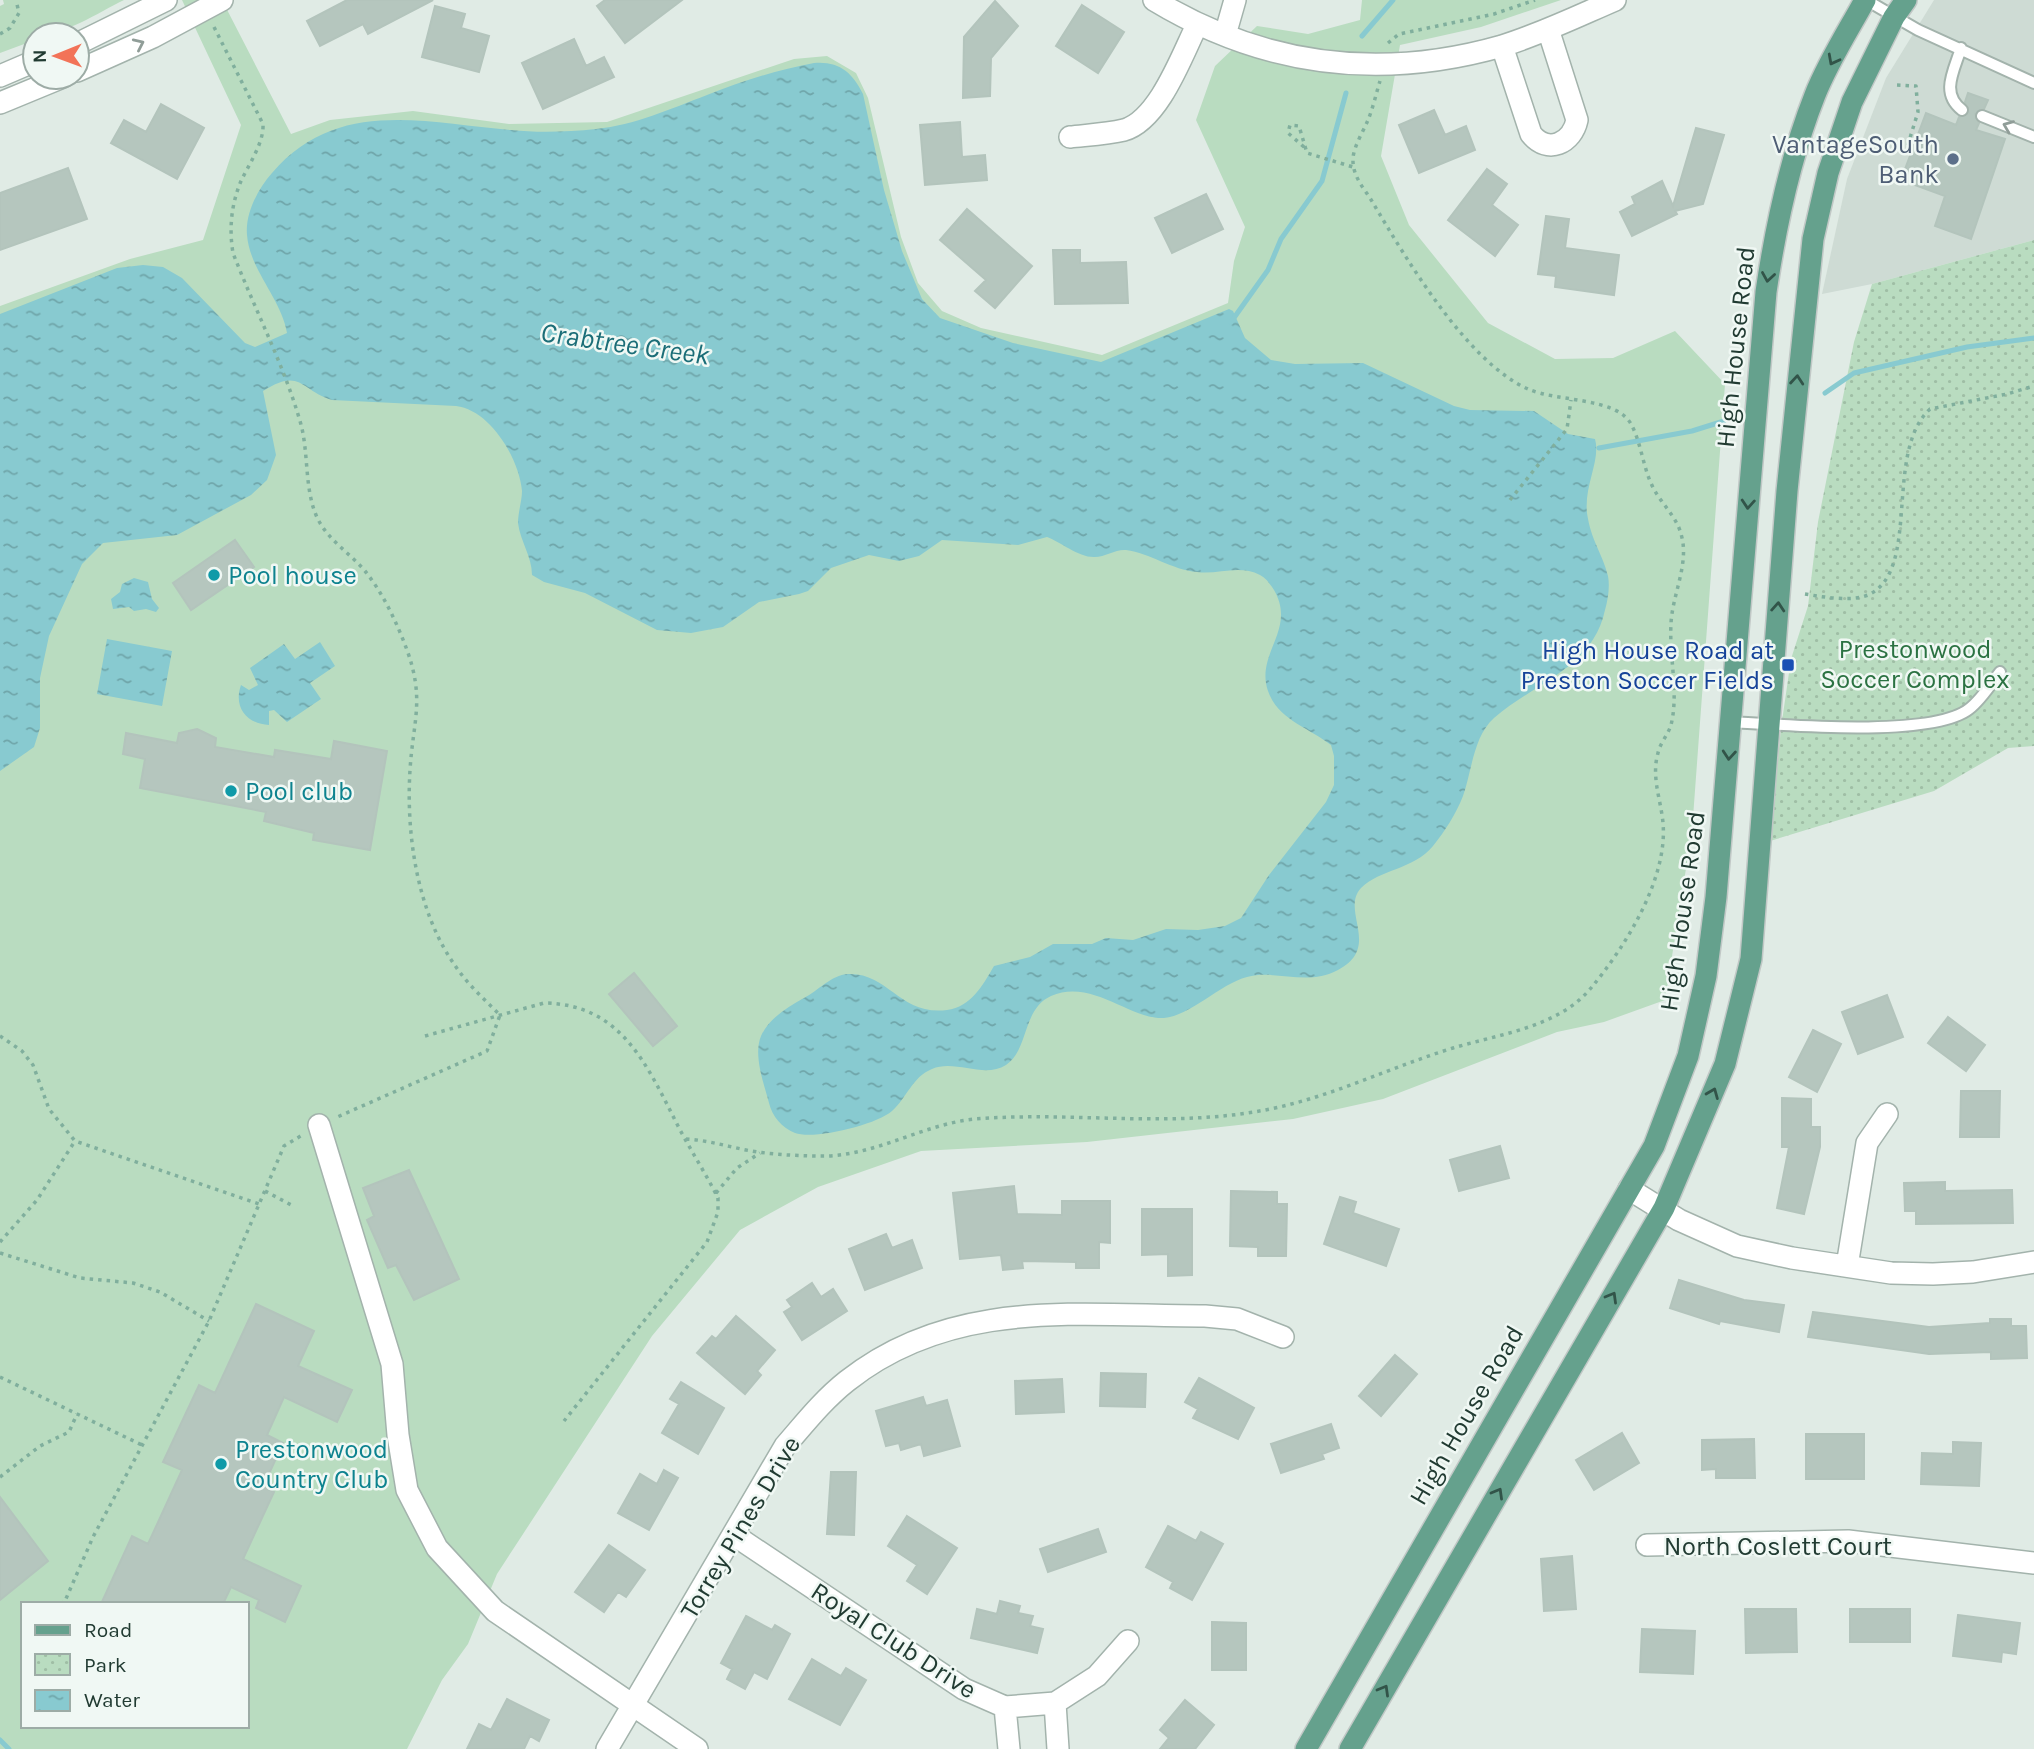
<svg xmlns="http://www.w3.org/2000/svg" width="2034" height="1749" font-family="Karla,sans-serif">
<defs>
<pattern id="park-dots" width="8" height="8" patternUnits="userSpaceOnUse" patternTransform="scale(1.75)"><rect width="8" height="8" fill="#b9dcc0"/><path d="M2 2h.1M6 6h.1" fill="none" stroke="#9fbea5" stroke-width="1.8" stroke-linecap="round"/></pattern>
<pattern id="water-ripples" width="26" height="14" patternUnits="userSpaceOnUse" patternTransform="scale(1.75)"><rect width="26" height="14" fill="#88cad0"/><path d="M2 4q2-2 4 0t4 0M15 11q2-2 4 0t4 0" fill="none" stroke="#6fa5a9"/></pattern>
</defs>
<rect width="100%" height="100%" fill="#e0ebe5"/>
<path fill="#cedbd4" d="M1934,0H2034V240L1872,284L1822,294L1847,179L1886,78Z"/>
<path fill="#b9dcc0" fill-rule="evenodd" d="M3,0H124C97,13 66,35 35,35V40L0,53V6L4,4Z
M182,0H222L291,134L330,120L413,111L509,124L607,122L794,59L827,56L856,73L868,98L901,237L918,283L942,311L981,328L1102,355L1228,303L1234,261L1245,227L1196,120L1215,66L1257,26L1308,34L1360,20L1362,0H1561L1481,27L1400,45L1381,156L1409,225L1488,323L1555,359L1613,358L1675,331L1725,384L1692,831L1665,1000L1604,1022L1557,1032L1383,1099L1293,1119L1087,1142L921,1151L818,1187L740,1230L652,1336L497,1574L468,1644L442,1680L407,1749H0V306L130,259L203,240L241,125ZM23,1604H247V1726H23Z"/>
<path fill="url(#park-dots)" d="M2034,240V746L2008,748L1934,791L1770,841L1781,728L1791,659L1808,606L1818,522L1854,342L1872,284Z"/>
<path fill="url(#water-ripples)" d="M814,63C839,61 852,72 863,94L884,190L902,251L922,299L940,318L1013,343L1101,362L1229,309L1233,311L1245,338L1271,360L1295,364L1363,363L1454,406L1470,410L1534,411L1568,434L1595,439C1601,460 1584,485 1587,513C1591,541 1602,552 1608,576C1610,586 1608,600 1605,610C1593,668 1534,683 1494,718C1473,737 1472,771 1463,796C1456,814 1445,831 1433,846C1413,870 1380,869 1361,888C1340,911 1382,947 1338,970C1306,987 1277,969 1247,977C1220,984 1190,1016 1164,1018C1130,1020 1092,978 1051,996C1022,1009 1029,1050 1006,1065C984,1079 955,1059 932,1069C912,1077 907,1098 892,1111C876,1125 814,1140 795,1133C782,1128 772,1116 769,1103C764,1084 753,1055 761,1036C769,1018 788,1007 804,998C818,991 831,975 848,974C888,972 900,1016 947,1010C971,1007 983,985 994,966L1030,957L1053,944H1092L1106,938L1133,940L1166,929L1198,930L1225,926L1241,918L1269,875L1326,802L1334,785V756L1331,745C1310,728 1278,720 1268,691C1255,653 1297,630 1274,590C1270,584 1266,578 1260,575C1239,564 1218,575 1197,572C1172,570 1150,553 1126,550C1116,549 1105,557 1095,557C1079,558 1061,542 1047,537L1018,545L942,540L919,556L899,561L869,555L831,568L808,591L799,594L759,602L723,627L691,633L657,630L585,593L544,582L532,575C532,556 520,541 518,523C518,512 522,501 522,491C519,458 490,410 456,406L332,400C300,390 301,367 263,391L276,455L267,480L251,495L177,535L103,543L82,564L49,636L40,678V728L34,747L0,771V314L117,268L143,265L163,267L182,278L245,343L255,347L287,333C281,298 250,271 247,235C245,213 258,189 272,173C337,97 425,123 511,130C538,133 568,132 596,129C635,125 670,109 707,95C742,81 777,70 814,63Z
M134,578L148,582L152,599L159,608L156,612L146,609L134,611L129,607L113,609L111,599L120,592L122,584Z
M107,639L172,651L162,706L97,694Z
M320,642L335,666L310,683L321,699L287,722L274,710L269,711V725C247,724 233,707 241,685L249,690L258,685L250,668L284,644L295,659Z"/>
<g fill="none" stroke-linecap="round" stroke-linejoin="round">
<path stroke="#88cad0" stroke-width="5" d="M1362,36L1393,0
M1231,322L1268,270L1281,239L1322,181L1346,93
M1825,393L1854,373L1967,347L2034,338
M1599,448L1692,431L1724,421
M0,1740L9,1749"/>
</g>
<path fill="#b5c6be" stroke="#b3c4bc" stroke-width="2" d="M347,0H433L368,34L363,24L320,46L307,21Z
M605,0H682L625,43L597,6Z
M995,1L1018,26L991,58L990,96L963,98L964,37Z
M1082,5L1124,32L1098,73L1056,46Z
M435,6L465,14L461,28L489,36L479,72L422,57Z
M574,39L586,66L604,57L614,77L543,109L522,63Z
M1968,93L1988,100L1984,109L1975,114L1979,123L1976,130L2005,139L1971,239L1935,226L1945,196L1901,180L1926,113L1956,125L1959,117L1969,113L1965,102Z
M161,104L204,128L177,179L111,143L124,120L146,132Z
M1434,110L1445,135L1466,126L1475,150L1419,173L1399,125Z
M960,122L962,157L985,155L987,180L925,185L920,125Z
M1696,128L1724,135L1703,204L1675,211L1677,214L1632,236L1620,212L1635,204L1632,197L1662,181L1673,206Z
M68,168L87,219L0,250V193Z
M1487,169L1507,184L1492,205L1518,225L1495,256L1448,220Z
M1206,194L1223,229L1172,253L1155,218Z
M967,209L1032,266L995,308L975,291L986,280L940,240Z
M1546,216L1569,219L1565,248L1619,255L1614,295L1555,287L1556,276L1538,274Z
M1053,250H1080V263L1126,262L1128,303L1055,304Z
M235,540L254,567L191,610L173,583Z
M197,729L216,738L215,747L274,757L275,750L331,759L334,741L387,751L370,850L313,840L314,833L264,821L266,812L140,788L145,759L123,754L126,733L177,743L179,733Z
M634,973L677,1026L653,1046L609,994Z
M1887,995L1903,1037L1858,1054L1842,1012Z
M1948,1017L1985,1045L1966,1071L1928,1043Z
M1813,1030L1841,1044L1817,1092L1789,1077Z
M1961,1091H2000L1999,1137H1960Z
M1782,1098L1811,1099V1127H1820V1147L1804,1214L1777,1208L1789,1147H1782Z
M1500,1146L1509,1178L1459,1191L1450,1160Z
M409,1170L459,1279L414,1300L396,1265L388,1268L367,1220L374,1216L363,1188Z
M1945,1182V1191L2012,1190L2013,1223L1916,1224V1211H1905L1904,1183Z
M1014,1186L1017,1214L1062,1215V1201H1110V1243L1099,1242V1268H1076V1262L1022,1261L1023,1268L1003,1270L1001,1255L960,1259L953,1193Z
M1231,1191L1277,1192V1204H1287L1286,1256H1258V1247L1230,1246Z
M1340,1197L1356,1202L1353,1213L1399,1229L1386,1266L1324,1244Z
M1142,1209H1192V1275L1168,1276V1254L1142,1255Z
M886,1234L892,1248L912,1240L922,1268L865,1290L849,1249Z
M1679,1280L1744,1300L1784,1305L1779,1332L1720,1321L1719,1324L1670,1308Z
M812,1283L821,1297L833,1289L847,1311L802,1340L784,1312L792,1307L787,1300Z
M256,1304L314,1331L298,1366L352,1390L337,1422L284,1397L267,1435L283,1443L263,1487L274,1492L243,1559L301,1586L285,1622L256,1608L259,1600L231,1587L223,1604H101L132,1536L148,1544L182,1470L163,1462L199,1385L215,1393Z
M1813,1312L1929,1327L1990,1323V1319H2011V1326H2026L2027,1358L1991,1359V1352L1929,1354L1808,1337Z
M736,1316L775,1350L757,1371L761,1375L745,1394L697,1353L712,1336L716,1339Z
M1395,1355L1417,1374L1381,1416L1359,1396Z
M1101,1373L1146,1374L1145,1407L1100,1406Z
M1199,1378L1254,1408L1238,1439L1193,1418L1198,1409L1185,1402Z
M1062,1379L1064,1412L1016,1414L1015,1381Z
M681,1382L724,1408L698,1454L662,1433L679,1404L670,1399Z
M923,1397L926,1406L947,1400L960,1446L924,1456L921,1444L901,1450L899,1443L886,1446L876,1411Z
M1331,1424L1339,1448L1322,1454L1324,1459L1281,1473L1271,1444Z
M1622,1433L1639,1463L1594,1490L1576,1460Z
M1806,1434H1864V1479H1806Z
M1754,1439L1755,1478H1716V1469L1702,1470V1440Z
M1953,1442L1981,1443L1979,1486L1921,1484L1922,1453L1953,1454Z
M664,1470L678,1478L649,1530L618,1513L640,1474L657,1484Z
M831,1472H856L854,1535L827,1534Z
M0,1497L48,1561L0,1600Z
M907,1516L957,1548L927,1594L907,1581L917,1565L888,1546Z
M1168,1526L1196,1541L1201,1532L1223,1544L1192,1600L1170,1588L1173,1582L1146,1567Z
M1098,1529L1106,1552L1048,1572L1040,1549Z
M609,1545L645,1570L626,1597L618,1592L604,1612L575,1592Z
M1572,1556L1576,1609L1544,1611L1541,1559Z
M1000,1601L1020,1606L1018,1613L1033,1616L1030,1626L1043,1629L1037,1653L971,1638L977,1609L997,1614Z
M1745,1609H1796L1797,1652L1746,1653Z
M1850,1609H1910V1642H1850Z
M1958,1615L2020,1623L2016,1654L2002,1652L2001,1662L1953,1656Z
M746,1616L772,1630L775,1625L790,1634L767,1679L754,1672L745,1689L727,1679L732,1669L721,1663Z
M1212,1622L1246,1623V1670H1212Z
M1642,1629L1695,1631L1693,1674L1640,1672Z
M812,1659L841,1676L846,1668L866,1680L840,1725L789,1699Z
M507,1699L549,1720L539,1741L530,1736L524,1749H467L479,1724L491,1730Z
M1185,1700L1214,1725L1195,1749H1160L1169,1738L1160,1730Z"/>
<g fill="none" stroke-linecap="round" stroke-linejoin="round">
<g stroke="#a3b3ac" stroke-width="14">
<path id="service" d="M1866,0L1918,30L2034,83
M1961,48C1954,71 1940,93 1962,110
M1982,116L2034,137
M1732,722C1782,725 1932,738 1969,709C1981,700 1991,684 2000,672"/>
</g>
<g stroke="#a3b3ac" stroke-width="24">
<path id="minor" d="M1154,0C1263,66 1379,81 1502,46C1541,34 1578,16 1615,0
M1225,35L1235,0
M77,44L166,0
M1502,46L1531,134C1548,155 1572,143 1577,120L1548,29
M77,71L153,37L222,0
M0,76L35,61
M0,103L63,77
M1070,137C1088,135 1107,134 1124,130C1159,120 1182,55 1197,25
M319,1125L392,1364L398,1435L407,1490L437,1548L495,1611L697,1749
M1629,1189L1679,1220L1737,1246L1792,1258L1891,1273L1933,1274L1973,1272L2034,1262
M1847,1266L1867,1143L1887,1114
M734,1535L964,1689L1005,1707L1055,1703L1097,1676L1128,1641
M1647,1545L1848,1541L2034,1563
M1055,1703L1058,1749
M1005,1707L1009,1749
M607,1749L785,1446C805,1423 823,1400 847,1381C953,1297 1080,1316 1205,1316L1237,1319L1283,1337"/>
</g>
<g stroke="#c1c8c6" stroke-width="24">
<path id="primary" d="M1306,1749L1654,1146L1688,1056L1706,976L1716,897L1766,292C1776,224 1790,158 1815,95C1828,62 1848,31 1865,0
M1350,1749L1664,1208L1725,1064L1751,959L1787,491L1813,239L1828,173L1852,102L1894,17L1906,0"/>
</g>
<path stroke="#80af9d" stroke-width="3.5" stroke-dasharray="3.5 5" stroke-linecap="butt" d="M214,27L263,124C264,143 249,164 241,181C231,205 229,229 233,253C255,310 283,363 300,421C309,451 304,486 316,515C326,539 349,552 365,571C383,593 397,623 407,650C425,700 413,721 410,770C406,834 417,911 454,964C467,984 484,999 500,1015L487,1051L335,1118
M0,34L10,28L19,13L16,0
M1388,43L1399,34L1494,14L1535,0
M1897,85L1916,86L1918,112L1905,154
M1304,147L1288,133L1290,125L1299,126L1307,153L1353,167
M1510,500L1567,429L1571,400
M1805,594C1823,597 1851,602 1868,595C1922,571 1883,452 1930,409L2007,394L2034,386
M0,1036L22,1051L33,1065L49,1109L75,1141L259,1204
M425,1036L544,1003C620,1004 646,1063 676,1122C689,1148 705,1172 718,1198V1212L707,1242L564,1421
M686,1139C706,1140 726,1146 746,1150C773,1155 800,1156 827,1156C879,1154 924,1124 975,1119C1073,1111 1174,1129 1270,1109C1334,1096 1391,1067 1453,1048C1500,1034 1559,1027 1591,988C1625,947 1668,879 1663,823C1661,800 1651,777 1658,753C1660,743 1668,735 1671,725C1679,693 1669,657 1671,624C1672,595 1690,563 1681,534C1677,518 1663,505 1655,491C1643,471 1642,444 1631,424C1616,397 1557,402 1528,389C1467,362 1407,260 1373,203C1365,189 1352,177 1353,158C1354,146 1363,132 1368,120C1373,108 1376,94 1380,81
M265,1191L295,1207
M716,1193L737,1168L760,1153
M0,1242L37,1200L75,1141
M0,1253L80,1278L133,1283L160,1292L209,1321
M0,1377L142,1445
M0,1477L40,1446L69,1432L77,1414
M60,1604L65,1601L93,1537L209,1321L284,1146L304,1134"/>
<use href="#service" stroke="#fff" stroke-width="10"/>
<use href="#minor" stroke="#fff" stroke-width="21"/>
<use href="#primary" stroke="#65a18d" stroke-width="21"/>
</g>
<defs><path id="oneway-chevron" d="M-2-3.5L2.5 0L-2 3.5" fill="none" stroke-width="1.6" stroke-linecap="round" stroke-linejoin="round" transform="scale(1.75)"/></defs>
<g stroke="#909d98">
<use href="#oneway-chevron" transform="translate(139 44) rotate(-25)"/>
<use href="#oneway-chevron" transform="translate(2008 126) rotate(-158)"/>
</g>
<g stroke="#325449">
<use href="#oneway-chevron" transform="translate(1833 60) rotate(118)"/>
<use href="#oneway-chevron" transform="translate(1768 277) rotate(99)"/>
<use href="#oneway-chevron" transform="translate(1797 380) rotate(-85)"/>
<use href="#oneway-chevron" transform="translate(1748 504) rotate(94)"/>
<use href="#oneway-chevron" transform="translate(1778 607) rotate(-86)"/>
<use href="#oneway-chevron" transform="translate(1729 755) rotate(95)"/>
<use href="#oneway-chevron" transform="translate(1713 1093) rotate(-68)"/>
<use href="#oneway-chevron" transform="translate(1612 1297) rotate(-60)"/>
<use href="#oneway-chevron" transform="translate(1498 1493) rotate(-60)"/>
<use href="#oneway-chevron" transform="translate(1384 1690) rotate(-60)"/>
</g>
<circle fill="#5c6f8a" stroke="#f0f8f4" stroke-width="2.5" cx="1953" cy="159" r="7"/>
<g fill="#0f9aa8" stroke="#f0f8f4" stroke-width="2.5">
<circle cx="214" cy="575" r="7"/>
<circle cx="231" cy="791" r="7"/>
<circle cx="221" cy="1464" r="7"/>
</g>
<rect fill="#1a4fb4" stroke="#f0f8f4" stroke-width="2.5" x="1781" y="658" width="14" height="14" rx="3.5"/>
<g text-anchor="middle" stroke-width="5" stroke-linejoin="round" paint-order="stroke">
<g font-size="26" fill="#4e5e75" stroke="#f0f8f4" text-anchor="end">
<text x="1939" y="153">VantageSouth<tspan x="1939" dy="30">Bank</tspan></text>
</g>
<g font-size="26" fill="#213b32" stroke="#f0f8f4">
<text transform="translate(1735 347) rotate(-84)" y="9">High House Road</text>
<text transform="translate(1682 911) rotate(-82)" y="9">High House Road</text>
<text transform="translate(1466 1415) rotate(-60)" y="9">High House Road</text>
<text transform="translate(740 1527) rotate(-59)" y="9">Torrey Pines Drive</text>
<text x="1778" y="1555">North Coslett Court</text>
<text transform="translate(894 1640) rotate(33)" y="9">Royal Club Drive</text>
</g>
<g font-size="26" fill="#0d838f" stroke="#f0f8f4" text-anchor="start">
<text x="228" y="584">Pool house</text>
<text x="245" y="800">Pool club</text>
<text x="235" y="1458">Prestonwood<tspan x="235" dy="30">Country Club</tspan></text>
</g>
<g font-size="26" fill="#2b7242" stroke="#f0f8f4">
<text x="1915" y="658">Prestonwood<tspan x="1915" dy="30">Soccer Complex</tspan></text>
</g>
<g font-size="26" fill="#164399" stroke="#f0f8f4" text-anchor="end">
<text x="1774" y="659">High House Road at<tspan x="1774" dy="30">Preston Soccer Fields</tspan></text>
</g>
<g font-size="28" font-style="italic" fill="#1b6d77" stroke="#f0f8f4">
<text transform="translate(625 343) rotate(8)" y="10">Crabtree Creek</text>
</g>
</g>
<rect x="21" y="1602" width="228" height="126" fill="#f0f8f4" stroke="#9daca6" stroke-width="2"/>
<rect x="35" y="1625" width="35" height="10" fill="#65a18d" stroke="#9daca6" stroke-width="2"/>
<text x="84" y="1637" font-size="21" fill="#213b32">Road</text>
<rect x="35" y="1654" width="35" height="21" fill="url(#park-dots)" stroke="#9daca6" stroke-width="2"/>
<text x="84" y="1672" font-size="21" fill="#213b32">Park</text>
<rect x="35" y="1690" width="35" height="21" fill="url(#water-ripples)" stroke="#9daca6" stroke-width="2"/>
<text x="84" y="1707" font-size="21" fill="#213b32">Water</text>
<g transform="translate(56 56) rotate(269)"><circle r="33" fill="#f0f8f4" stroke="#9daca6" stroke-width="2"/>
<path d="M0-5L12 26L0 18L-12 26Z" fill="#f27358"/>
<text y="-10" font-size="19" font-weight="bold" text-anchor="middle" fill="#213b32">N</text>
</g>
</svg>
